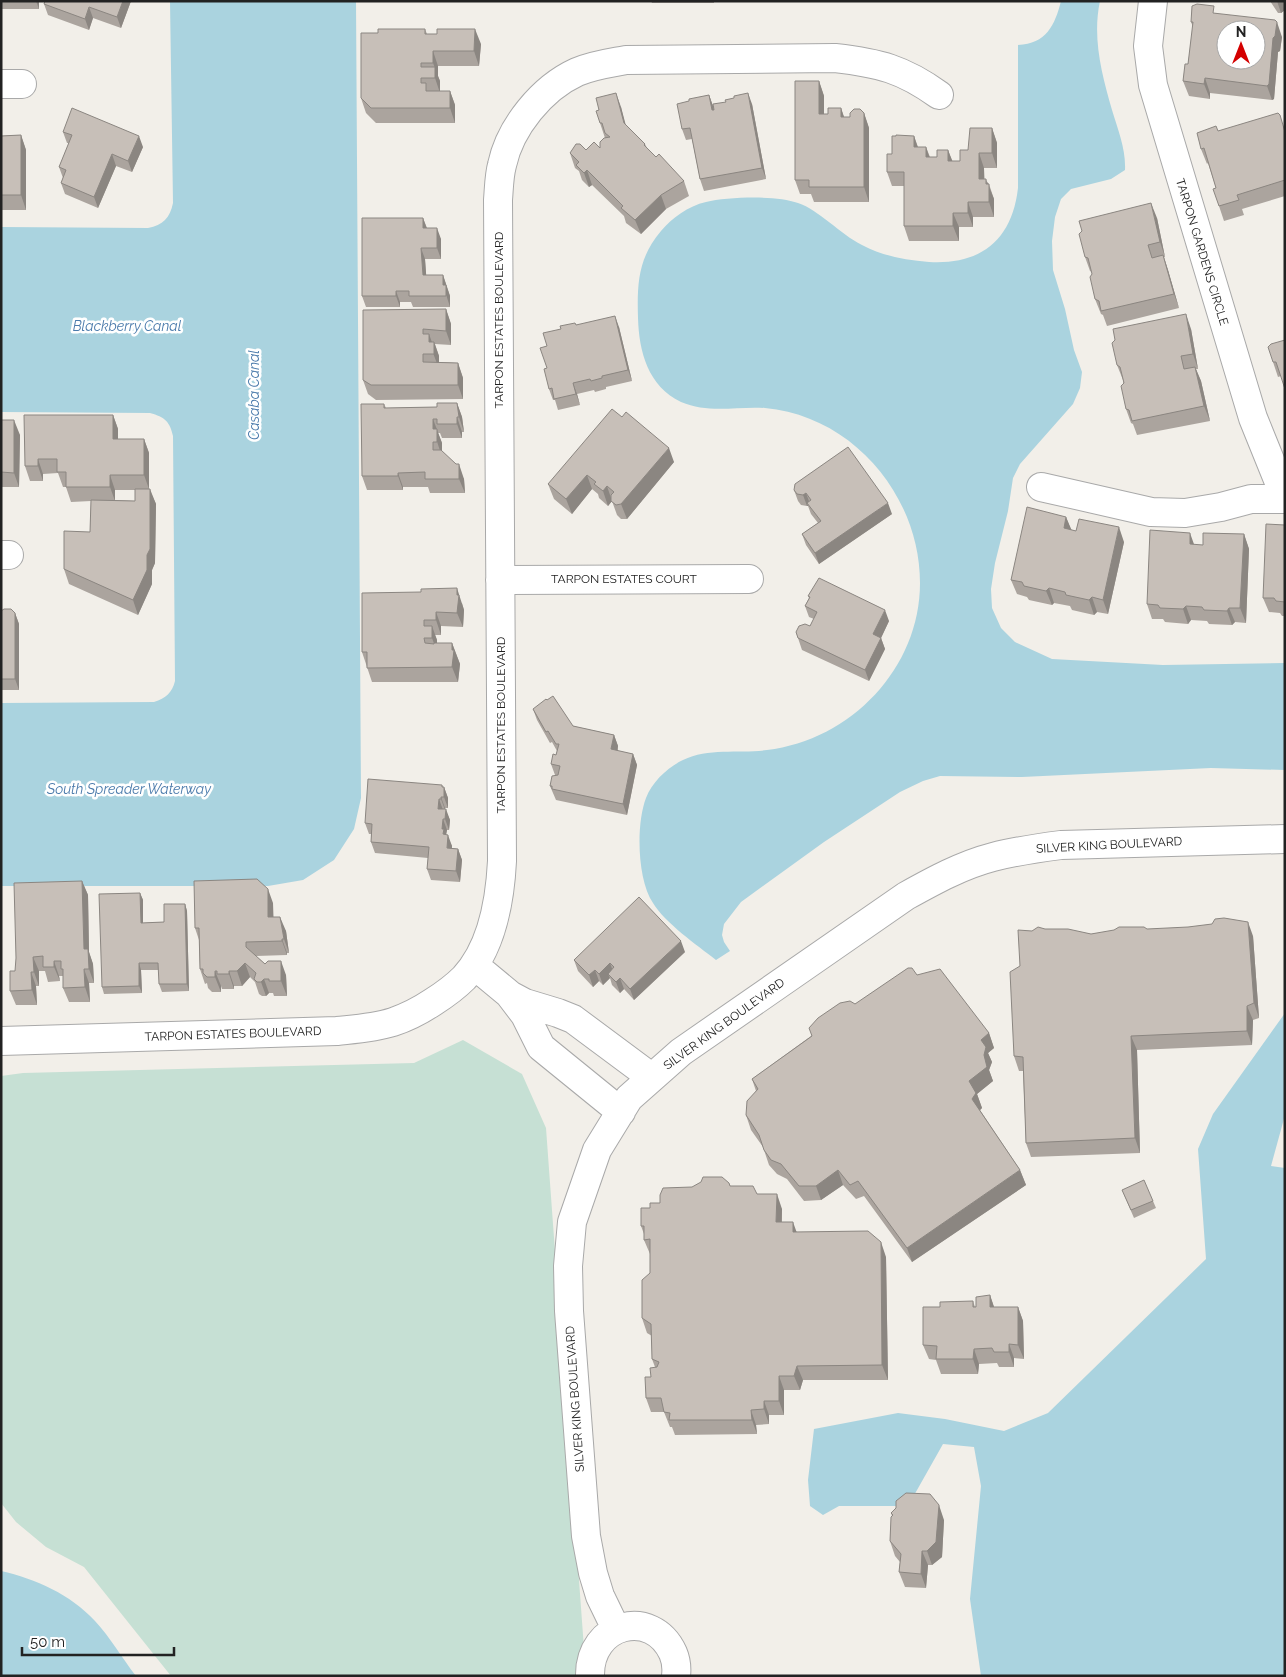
<svg xmlns="http://www.w3.org/2000/svg" width="1286" height="1677" font-family="Raleway,sans-serif">
<rect width="100%" height="100%" fill="#f2efe9"/>
<path fill="#c6e0d4" d="M463,1040L522,1074L546,1128L586,1676H171L84,1567L46,1547L16,1522L1,1503V1076L23,1073L414,1063Z"/>
<path fill="#aad3df" d="M170,1H356L361,798L354,829L334,860L303,880L268,886H1V703L154,702C166,698 172,693 175,681L173,436C170,422 165,417 150,413L1,412V227L148,228C163,225 170,218 173,203Z
M1061,1H1100C1092,38 1102,75 1112,110C1118,130 1126,149 1125,170L1111,179L1071,189L1061,199L1055,217L1052,241L1053,270L1065,309L1074,350L1082,372L1080,388L1073,404L1020,464L1013,478L1008,511L995,563L991,589L992,608L1001,628L1015,642L1052,659L1163,665L1285,663V770L1211,768L1022,777L940,776L923,781L900,792L824,842L741,902L724,924L722,935L724,942L730,951L716,960C697,945 665,923 653,903C637,879 636,824 646,798C652,782 668,767 683,760C709,747 740,754 767,750C851,740 920,668 920,583C920,496 853,416 765,408C737,406 709,414 681,402C648,386 639,352 638,318C637,284 638,258 661,231C672,218 688,206 706,202C728,197 776,195 798,203C819,210 840,234 862,245C883,256 905,260 929,262C981,265 1012,240 1018,188V45C1046,44 1055,25 1061,1Z
M1285,1013V1115L1271,1166L1285,1168V1676H981L970,1599L981,1486L974,1447L943,1444L908,1506H839L823,1515L810,1506L808,1480L814,1429L898,1413L945,1419L1004,1431L1048,1413L1206,1259L1198,1149L1213,1114Z
M1,1571C36,1579 70,1594 95,1621C110,1637 122,1658 136,1676H1Z"/>
<g fill="none" stroke-linecap="round" stroke-linejoin="round">
<g stroke="#a9a9a9" stroke-width="30">
<path id="minor" d="M1153,1L1148,46L1153,85L1253,418L1285,497
M1,84H22
M1041,487L1151,512L1185,513L1221,507L1251,499H1285
M1,555H9
M500,580L749,579
M474,965L509,994L525,1015L541,1047L621,1112
M510,995L525,1003L558,1013L573,1019L651,1077
M1,1041L337,1031C356,1029 374,1028 393,1022C408,1017 421,1010 433,1002C444,995 455,987 464,978C492,948 500,901 502,861L498,200C499,188 499,176 502,165C510,127 542,88 577,72C593,65 610,63 626,60L835,58C879,63 903,69 939,95
M616,1629L600,1596L593,1573L586,1536L569,1311L568,1266L572,1222L597,1150L629,1098L681,1052L906,896C933,881 962,865 993,857C1016,851 1038,848 1061,845L1285,839
M590,1676C589,1623 652,1607 673,1653C676,1660 677,1668 676,1676"/>
</g>
<use href="#minor" stroke="#fff" stroke-width="28"/>
</g>
<path fill="#aba49e" fill-rule="evenodd" d="M1,1H39V9H1Z
M45,1H131L121,28L93,18L89,30L48,15L44,4Z
M651,1H714V3H652Z
M1270,1H1285V10L1281,13H1278Z
M1216,13L1282,37L1280,51L1278,52L1274,99L1272,100L1210,93V99L1189,96L1183,81L1188,64L1193,27L1191,22Z
M425,29L427,34L481,44L479,66H438V76L440,81V91H450L455,105V123H376L366,113L361,98L378,33Z
M819,81L824,96V114H828L841,108L844,117H850L864,113L869,128V202H814L811,194H800L795,180Z
M709,95L713,106L752,104L766,179L704,191L700,179L692,139L686,140L682,129L689,101Z
M621,107L625,124L645,144L647,148L656,157L684,181L689,196L666,209L641,234L626,223L624,216L592,185L589,187L582,180L579,171L575,168L570,153L600,148L607,138H605L600,123Z
M1285,127V196L1242,209L1244,215L1224,221L1219,206L1216,188L1208,163L1207,164L1201,149L1218,131Z
M992,128L997,143V168H984V179L989,184L994,199V217H973V227H959V241H909L904,226V186H892L887,172L892,154L914,136L918,147H926L930,157H937L948,150L952,161H960L968,150Z
M63,132L143,147L132,172L116,166L98,208L65,194L61,183L63,178L59,167L69,143H67Z
M21,135L26,150V210H1V136Z
M423,218L427,228L441,239V259H425L426,275H443L450,296V307H413L411,302H400V307H366L362,296Z
M1157,218L1165,257H1164L1168,270L1179,308L1107,326L1103,315L1101,314L1095,299L1092,272L1090,271L1085,257Z
M446,309L451,324V345L435,344L439,356V362L458,363L463,378V399L376,400L368,394L363,380Z
M576,325L619,327L632,381L606,387V389L595,392L594,390L577,394L580,405L558,410L555,400H553L549,389L547,368V346Z
M1191,329L1198,369H1196L1201,381L1210,421L1137,435L1133,424L1131,423L1126,409L1123,380L1117,365Z
M1271,344L1281,376L1278,377L1273,362Z
M457,403L462,417L464,432H462V438H442L440,433H438L442,443V451L464,479L465,493H430L428,487H403V490H367L362,476L384,404L386,408L437,407Z
M113,415L118,429V439H144L149,453V489L156,504L155,563L152,570V584L138,615L69,584L64,569L90,532L91,501L71,502L66,487H63L58,473L43,474V481H30L25,466ZM115,490H135V501L115,500Z
M622,417L674,462L627,519H621L617,515L612,501L608,506L599,498L598,494L592,489L572,514L554,499L548,484Z
M1,420L20,435L19,487H1Z
M794,490L892,514L819,564L806,545L802,534L818,523L811,514L808,506H807L801,505L798,501Z
M1066,517L1071,530L1124,542L1108,614L1097,612L1094,615L1072,610L1070,606L1054,603L1052,605L1029,600L1027,597L1017,594L1011,580Z
M1285,525V616H1282L1280,613L1269,612L1263,598Z
M1244,534L1249,549L1246,623L1235,622L1232,625L1209,624L1207,621L1191,620L1188,624L1165,622L1163,619H1152L1147,604L1194,545H1203Z
M362,593L462,603L464,610L463,627L441,626V635H435L437,640V643H452L460,664L458,682H372L362,652Z
M808,596L889,621L881,638L885,649L869,681L802,650L796,632L810,626L814,619L809,617L805,606L809,598Z
M1,611L15,613L19,624V690H1Z
M533,709L573,726L614,735L618,746V751L633,754L637,765L627,815L556,800L550,786L555,775L551,764L556,755L557,751L552,742L550,743L537,720Z
M443,787H444L448,798V808H445V809L450,820L449,830H447L446,835L452,846V848L458,849L462,860L460,882L431,880L427,869L428,858L375,853L371,842V834H369L365,823Z
M82,881L88,895L89,952L93,964L94,983H89L90,1002H69L63,988V976H59L60,981L48,982L45,971H39V986H36L37,1005H16L10,991L15,971Z
M140,893L143,900V923L164,922L185,904L187,911L189,991L162,992L159,984V970H141L142,993L104,994L102,987Z
M273,903V917L286,931L289,953H287V955L256,956L265,964L286,975L287,996H274L273,993H269L266,996H262L259,994L255,982L250,977L242,986H234V989H222L221,986V992H212L208,988L207,983L205,984L200,969L199,940L195,928Z
M1045,929L1091,934L1147,929L1253,936L1259,1018L1253,1020L1252,1045L1137,1050L1140,1153L1031,1157L1026,1143L1023,1071H1019L1014,1056L1020,966L1032,931Z
M685,952L634,1000L624,989L620,993L612,985L610,978L603,985L599,981L593,987L578,971L574,960Z
M917,975L989,1033L994,1048L988,1053L992,1062L989,1070L993,1081L977,1094L982,1108L980,1110L1020,1170L1026,1185L912,1262L864,1196L856,1199L843,1185L821,1200L804,1201L787,1179L777,1174L769,1165L763,1147L751,1130L746,1115L756,1091L752,1079L855,1004Z
M730,1186L757,1194L782,1209V1222L797,1232L886,1257L888,1380H803L800,1390H784V1415H769V1424L756,1425L757,1434L675,1435L672,1427H670L664,1412H651L646,1398L651,1377L655,1367L652,1359V1336L647,1333L642,1318L650,1273V1254L644,1240V1234L641,1226L650,1208L660,1203Z
M1122,1190L1153,1201L1156,1208L1134,1218Z
M990,1295L994,1307H1018L1023,1321L1024,1359L1014,1358V1367H999L997,1363L979,1364L978,1374H941L936,1360L929,1359L923,1345L940,1307L973,1301L975,1307Z
M891,1513L944,1520L942,1557L932,1565H928L926,1588L905,1587L899,1572L900,1562L895,1556L890,1541L892,1516Z"/>
<path fill="#8b8681" d="M36,1H39V9Z
M123,1H131L121,28L117,17Z
M1277,1H1285V10L1281,13Z
M89,7L93,18L89,30L85,19Z
M1277,22L1282,37L1280,51L1278,52L1274,99L1272,100L1267,86L1273,38Z
M475,29L481,44L479,66L474,51Z
M433,51L438,66V76L440,81V93L435,78V68L433,63Z
M1205,78L1210,93V99L1204,84Z
M819,81L824,96V128L819,114Z
M450,91L455,105V123L450,108Z
M616,93L621,107L629,137L624,123Z
M748,93L752,104L766,179L762,168Z
M709,95L713,106L716,121L712,110Z
M841,108L846,123L841,117Z
M864,113L869,128V202L864,187Z
M992,128L997,143V168L992,153Z
M21,135L26,150V210L21,195Z
M139,136L143,147L132,172L128,161Z
M914,136L919,151L914,147Z
M926,147L931,162L926,157Z
M948,150L954,165L948,161Z
M979,153L984,168L985,193L979,179Z
M112,154L116,166L98,208L94,197Z
M587,170L592,185L589,187L584,173Z
M986,179L994,199V217L989,202Z
M661,195L666,209L641,234L635,220Z
M968,202L973,217V227L968,213Z
M1151,203L1157,218L1165,257L1160,242Z
M953,213L959,227V241L953,226Z
M423,218L427,229L423,228Z
M437,228L441,239V259L437,248Z
M421,248L425,259L427,286L423,275Z
M1163,255L1168,270L1179,308L1174,294Z
M443,275L450,296V307L443,285Z
M396,291L400,302V307L396,296Z
M446,309L451,324V345L446,331Z
M1186,314L1191,329L1198,369L1193,354Z
M615,316L619,327L632,381L628,370Z
M429,334L434,348V342L439,356V369L429,342Z
M458,363L463,378V399L458,385Z
M1195,367L1201,381L1210,421L1204,406Z
M573,383L577,394L580,405L576,394Z
M457,403L462,417L464,432L459,417Z
M113,415L118,429V454L113,439Z
M457,417L462,432V438L457,424Z
M433,419L442,443V457L433,429Z
M14,420L20,435L19,487L14,473Z
M144,439L149,453V489L144,475Z
M669,448L674,462L627,519L621,504Z
M38,459L43,474V481L38,466Z
M459,464L464,479L465,493L459,479Z
M398,473L403,487V490L398,476Z
M110,475L115,490V501L110,487Z
M587,475L592,489L572,514L566,499Z
M607,486L612,501L608,506L603,491Z
M150,489L156,504L155,563L152,570V584L138,615L133,600L147,555Z
M806,493L810,504L807,503L808,506H807L803,495Z
M888,503L892,514L819,564L815,553Z
M1066,517L1072,531L1064,528Z
M1119,527L1124,542L1108,614L1103,600Z
M1190,533L1195,547L1190,544Z
M1244,534L1249,549L1246,623L1240,608Z
M457,588L464,610L463,627L457,613Z
M1049,588L1054,603L1052,605L1046,591Z
M1092,597L1097,612L1094,615L1089,600Z
M1186,606L1191,620L1188,624L1183,609Z
M1229,608L1235,622L1232,625L1227,611Z
M885,610L889,621L881,638L885,649L869,681L865,670L873,634Z
M436,612L441,626V635L436,620Z
M15,613L19,624V690L15,679Z
M432,626L437,640V652L432,638Z
M452,643L460,664L458,682L452,667Z
M614,735L618,746L615,760L611,749Z
M633,754L637,765L627,815L623,804Z
M442,785L444,791V787L448,798V808L444,797L442,787Z
M441,797L445,808V810L441,799Z
M439,799L443,810L438,809Z
M446,809L450,820L449,830L445,819Z
M443,819L447,830L446,835H448L452,846L451,859L442,829Z
M458,849L462,860L460,882L456,871Z
M82,881L88,895L89,952L93,964L94,983L89,969L84,949Z
M268,889L273,903L274,932L268,917Z
M140,893L143,900V930L141,923Z
M185,904L187,911L189,991L187,984Z
M280,917L286,931L289,953L284,939Z
M1248,922L1253,936L1259,1018L1254,1003Z
M282,939L287,953V955L282,941Z
M681,941L685,952L634,1000L630,989Z
M33,957L39,971V986L34,972Z
M54,961L59,976L60,981L54,967Z
M281,961L286,975L287,996L281,981Z
M139,963L141,970L142,993L139,986Z
M245,963L250,977L242,986L237,971Z
M610,963L614,974H608L610,978L603,985L599,974Z
M84,969L89,983L90,1002L85,987Z
M595,970L599,981L593,987L589,975Z
M215,971L221,986V992L215,977Z
M229,971L234,986V989L229,974Z
M31,972L36,986L37,1005L32,990Z
M620,978L624,989L620,993L616,982Z
M264,979L269,993L266,996L261,982Z
M1247,1006L1253,1020L1252,1045L1247,1031Z
M989,1033L994,1048L988,1053L992,1062L989,1070L993,1081L977,1094L982,1108L977,1113L972,1099L969,1081L984,1055L981,1040Z
M1131,1036L1137,1050L1140,1153L1135,1138Z
M838,1170L843,1185L821,1200L816,1186Z
M1020,1170L1026,1185L912,1262L907,1248Z
M777,1194L782,1209L781,1237L776,1222Z
M793,1222L798,1236L793,1232Z
M881,1242L886,1257L888,1380L882,1365Z
M990,1295L995,1310L990,1307Z
M1018,1307L1023,1321L1024,1359L1018,1345Z
M1009,1344L1014,1358V1367L1009,1352Z
M974,1349L979,1364L978,1374L973,1359Z
M797,1366L803,1380L800,1390L794,1376Z
M779,1376L784,1390V1415L779,1401Z
M764,1401L769,1415V1424L764,1409Z
M751,1410L756,1425L757,1434L752,1420Z
M939,1505L944,1520L942,1557L932,1565L927,1551Z
M922,1551L928,1565L926,1588L921,1574Z"/>
<path fill="#c7bfb8" stroke="#8b8681" fill-rule="evenodd" d="M45,1H123L117,17L89,7L85,19L44,4Z
M1197,4L1214,6L1213,13L1275,20L1277,22L1275,36L1273,38L1269,84L1267,86L1205,78L1204,84L1183,81L1185,64H1188L1193,22H1191L1192,6ZM1226,30H1256V60H1226Z
M378,29H425V34H437V29H475L474,51H433V63H421V67H435V78H421V83H426V91H450V108H371L361,98V33H378Z
M795,81H819V114H828V108H841V117H850V113L854,109H860L864,113V187H809V180H795Z
M616,93L624,123L645,144L644,145L656,157L659,154L684,181L661,195L635,220L621,208L623,206L587,170L584,173L576,165L579,162L570,153L576,144H580L586,150L594,142L600,148V142L604,138L610,137L605,133L602,123H600L596,111L599,110L596,98Z
M748,93L762,168L700,179L690,128L682,129L677,104L689,101V99L709,95L712,110H714L713,104L726,102L725,100L734,98V96Z
M72,108L139,136L128,161L112,154L94,197L61,183L66,170L59,167L72,135L63,132Z
M1278,113L1280,115L1285,132V180L1237,195L1239,200L1219,206L1213,189L1216,188L1204,148L1201,149L1197,133L1216,126L1218,131Z
M970,128H992V153H979V179H986V184H989V202H968V213H953V226H904V172H887V154H892V136H896V135L914,136V147H926V157H937V150H948V161H960V150H968Z
M21,135V195H1V136Z
M1151,203L1160,242L1148,245L1152,258L1163,255L1174,294L1101,311L1099,301L1095,299L1090,277L1092,274L1088,258L1085,257L1079,234L1082,231L1079,221Z
M362,218H423V228H437V248H421L423,275H443V285H446V296H409V291H396V296H362Z
M446,309V331L423,329V334H429V342H434V354H423V362L458,363V385H371L363,380V310Z
M1186,314L1193,354L1181,356L1184,369L1195,367L1204,406L1132,421L1129,410L1126,409L1121,386L1124,383L1120,367L1117,365L1112,343L1115,340L1113,329Z
M615,316L628,370L602,376V378L591,381L590,379L573,383L576,394L554,399L552,388L549,389L544,369L547,368L540,348L547,346L543,333L561,329L560,326L575,323L576,325Z
M1285,340V389L1276,362H1273L1268,347L1271,344Z
M437,403H457L459,417H457V424H437V419H433V429H437V442H433V450H441L456,464H459V479H425V472L398,473V476H362L361,404H384V408L437,407Z
M612,409L622,417L626,412L669,448L621,504L616,505L611,501V495L614,492L607,486L603,491L594,484L596,482L587,475L566,499L548,484Z
M24,415H113V439H144V475H110V487H66V472H57V459H38V466H25Z
M1,420H14V473L1,472Z
M848,447L888,503L815,553L802,534L821,521L807,503L811,500L806,493L803,495L797,494L794,490L795,484Z
M135,489H150V549L147,555V570L133,600L64,569V531L90,532L91,500L135,501Z
M1027,507L1066,517L1064,528L1076,531L1079,519L1119,527L1103,600L1092,597L1089,600L1066,595L1065,592L1049,588L1046,591L1024,586L1022,582L1011,580Z
M1266,524L1285,525V602L1276,601L1274,598H1263Z
M1150,530L1190,533V544L1203,545V533L1244,534L1240,608H1229L1227,611L1204,610L1202,607L1186,606L1183,609L1160,608L1158,605L1147,604Z
M819,578L885,610L873,634L881,638L865,670L798,638L796,632L799,626L805,624L810,626L817,612L805,606L810,597L808,596Z
M457,588V595H459L457,613L436,612V620H424V626H432V638H424L425,643L434,644V643H452V650H454L452,667L367,668V652H362V593L421,592V589Z
M4,609H11L15,613V679H1V611Z
M553,696L573,726L614,735L611,749L633,754L623,804L552,789V786H550L552,776L558,775L560,766L551,764L553,754L556,755L559,744H556L548,731L546,732L533,709L546,699L547,700Z
M368,779L442,785V787H444V797H441V799H439L438,809H446L445,819H443L442,829H444L443,834L448,835L447,848L458,849L456,871L427,869L429,847L371,842L372,824L365,823Z
M257,879L268,889V917H280L284,939H282V941L246,942V947L265,964L268,961H281V981H269V979H264L261,982H257L254,979L256,973L245,963L237,971H229V974H217V971H215V977H207L203,973V969H200L199,928H195L194,881Z
M82,881L84,949H88L89,969H84L85,987L63,988V969H61V961H54V967H43V956L33,957L34,972H31L32,990L10,991V971H15L16,958L14,883Z
M140,893L141,923L164,922V904H185L187,984H159L158,963H139V986L102,987L99,894Z
M639,897L681,941L630,989L620,978L616,982L608,974L614,967L610,963L599,974L595,970L589,975L574,960Z
M1224,918L1248,922L1254,1003L1247,1006V1031L1131,1036L1135,1138L1026,1143L1023,1057L1014,1056L1010,972L1020,966L1018,930L1032,931L1038,927L1045,929H1068L1091,934L1114,930L1119,927H1144L1147,929L1188,927L1212,924L1215,919Z
M908,968H912L917,975L940,969L989,1033L981,1040L986,1047L984,1055L987,1067L969,1081L976,1093L972,1099L1020,1170L907,1248L858,1181L850,1185L838,1170L816,1186H799L781,1164L771,1160L764,1150L759,1135L746,1115L747,1101L758,1089L752,1079L812,1036L809,1028L818,1018L840,1003L850,1001L855,1004Z
M703,1177H722L729,1183L730,1186H753L757,1194H777L776,1222H793V1232L868,1231L881,1242L882,1365L797,1366L794,1376H779V1401H764V1409L751,1410L752,1420H669L670,1413L664,1412L661,1398H646L645,1377H651L650,1368L657,1367L659,1362L652,1359L651,1324L642,1318V1280L650,1273V1239L644,1240V1226H641V1208H650V1203H660V1195L663,1188L692,1187L701,1182Z
M1144,1180L1153,1201L1131,1210L1122,1190Z
M990,1295V1307H1018V1345L1009,1344V1352H994L992,1348L974,1349L973,1359H936L937,1346L923,1345V1307H940V1302L973,1301V1307H976V1297Z
M906,1493L930,1494L939,1505L936,1542L927,1551H922L921,1574L899,1572L901,1554L890,1541L891,1517L893,1515L891,1513L896,1508V1501Z"/>
<g text-anchor="middle" stroke-width="5" stroke-linejoin="round" paint-order="stroke">
<g font-size="12" fill="#222" stroke="#fff">
<text transform="translate(1202 252) rotate(73)" y="4">TARPON GARDENS CIRCLE</text>
<text transform="translate(499 320) rotate(-90)" y="4">TARPON ESTATES BOULEVARD</text>
<text x="624" y="583">TARPON ESTATES COURT</text>
<text transform="translate(501 725) rotate(-90)" y="4">TARPON ESTATES BOULEVARD</text>
<text transform="translate(1109 845) rotate(-3)" y="4">SILVER KING BOULEVARD</text>
<text transform="translate(724 1024) rotate(-36)" y="4">SILVER KING BOULEVARD</text>
<text transform="translate(233 1034) rotate(-2)" y="4">TARPON ESTATES BOULEVARD</text>
<text transform="translate(575 1399) rotate(-94)" y="4">SILVER KING BOULEVARD</text>
</g>
<g font-size="14" font-style="italic" fill="#4a7aab" stroke="#fff">
<text x="127" y="331">Blackberry Canal</text>
<text transform="translate(254 395) rotate(-90)" y="5">Casaba Canal</text>
<text x="129" y="794">South Spreader Waterway</text>
</g>
</g>
<rect width="1286" height="1677" fill="none" stroke="#222222" stroke-width="5"/>
<g transform="translate(1241 45)"><circle r="24" fill="#ffffff" stroke="#a7a7a7"/>
<path d="M0-4L9 19L0 12L-9 19Z" fill="#d40000"/>
<text y="-8" font-size="14" font-weight="bold" text-anchor="middle" fill="#222222">N</text>
</g>
<path d="M22 1647v8h152v-8" fill="none" stroke="#222222" stroke-width="2.5"/>
<text x="30" y="1647" font-size="15" fill="#222222" stroke="#ffffff" stroke-width="4" paint-order="stroke">50 m</text>
</svg>
